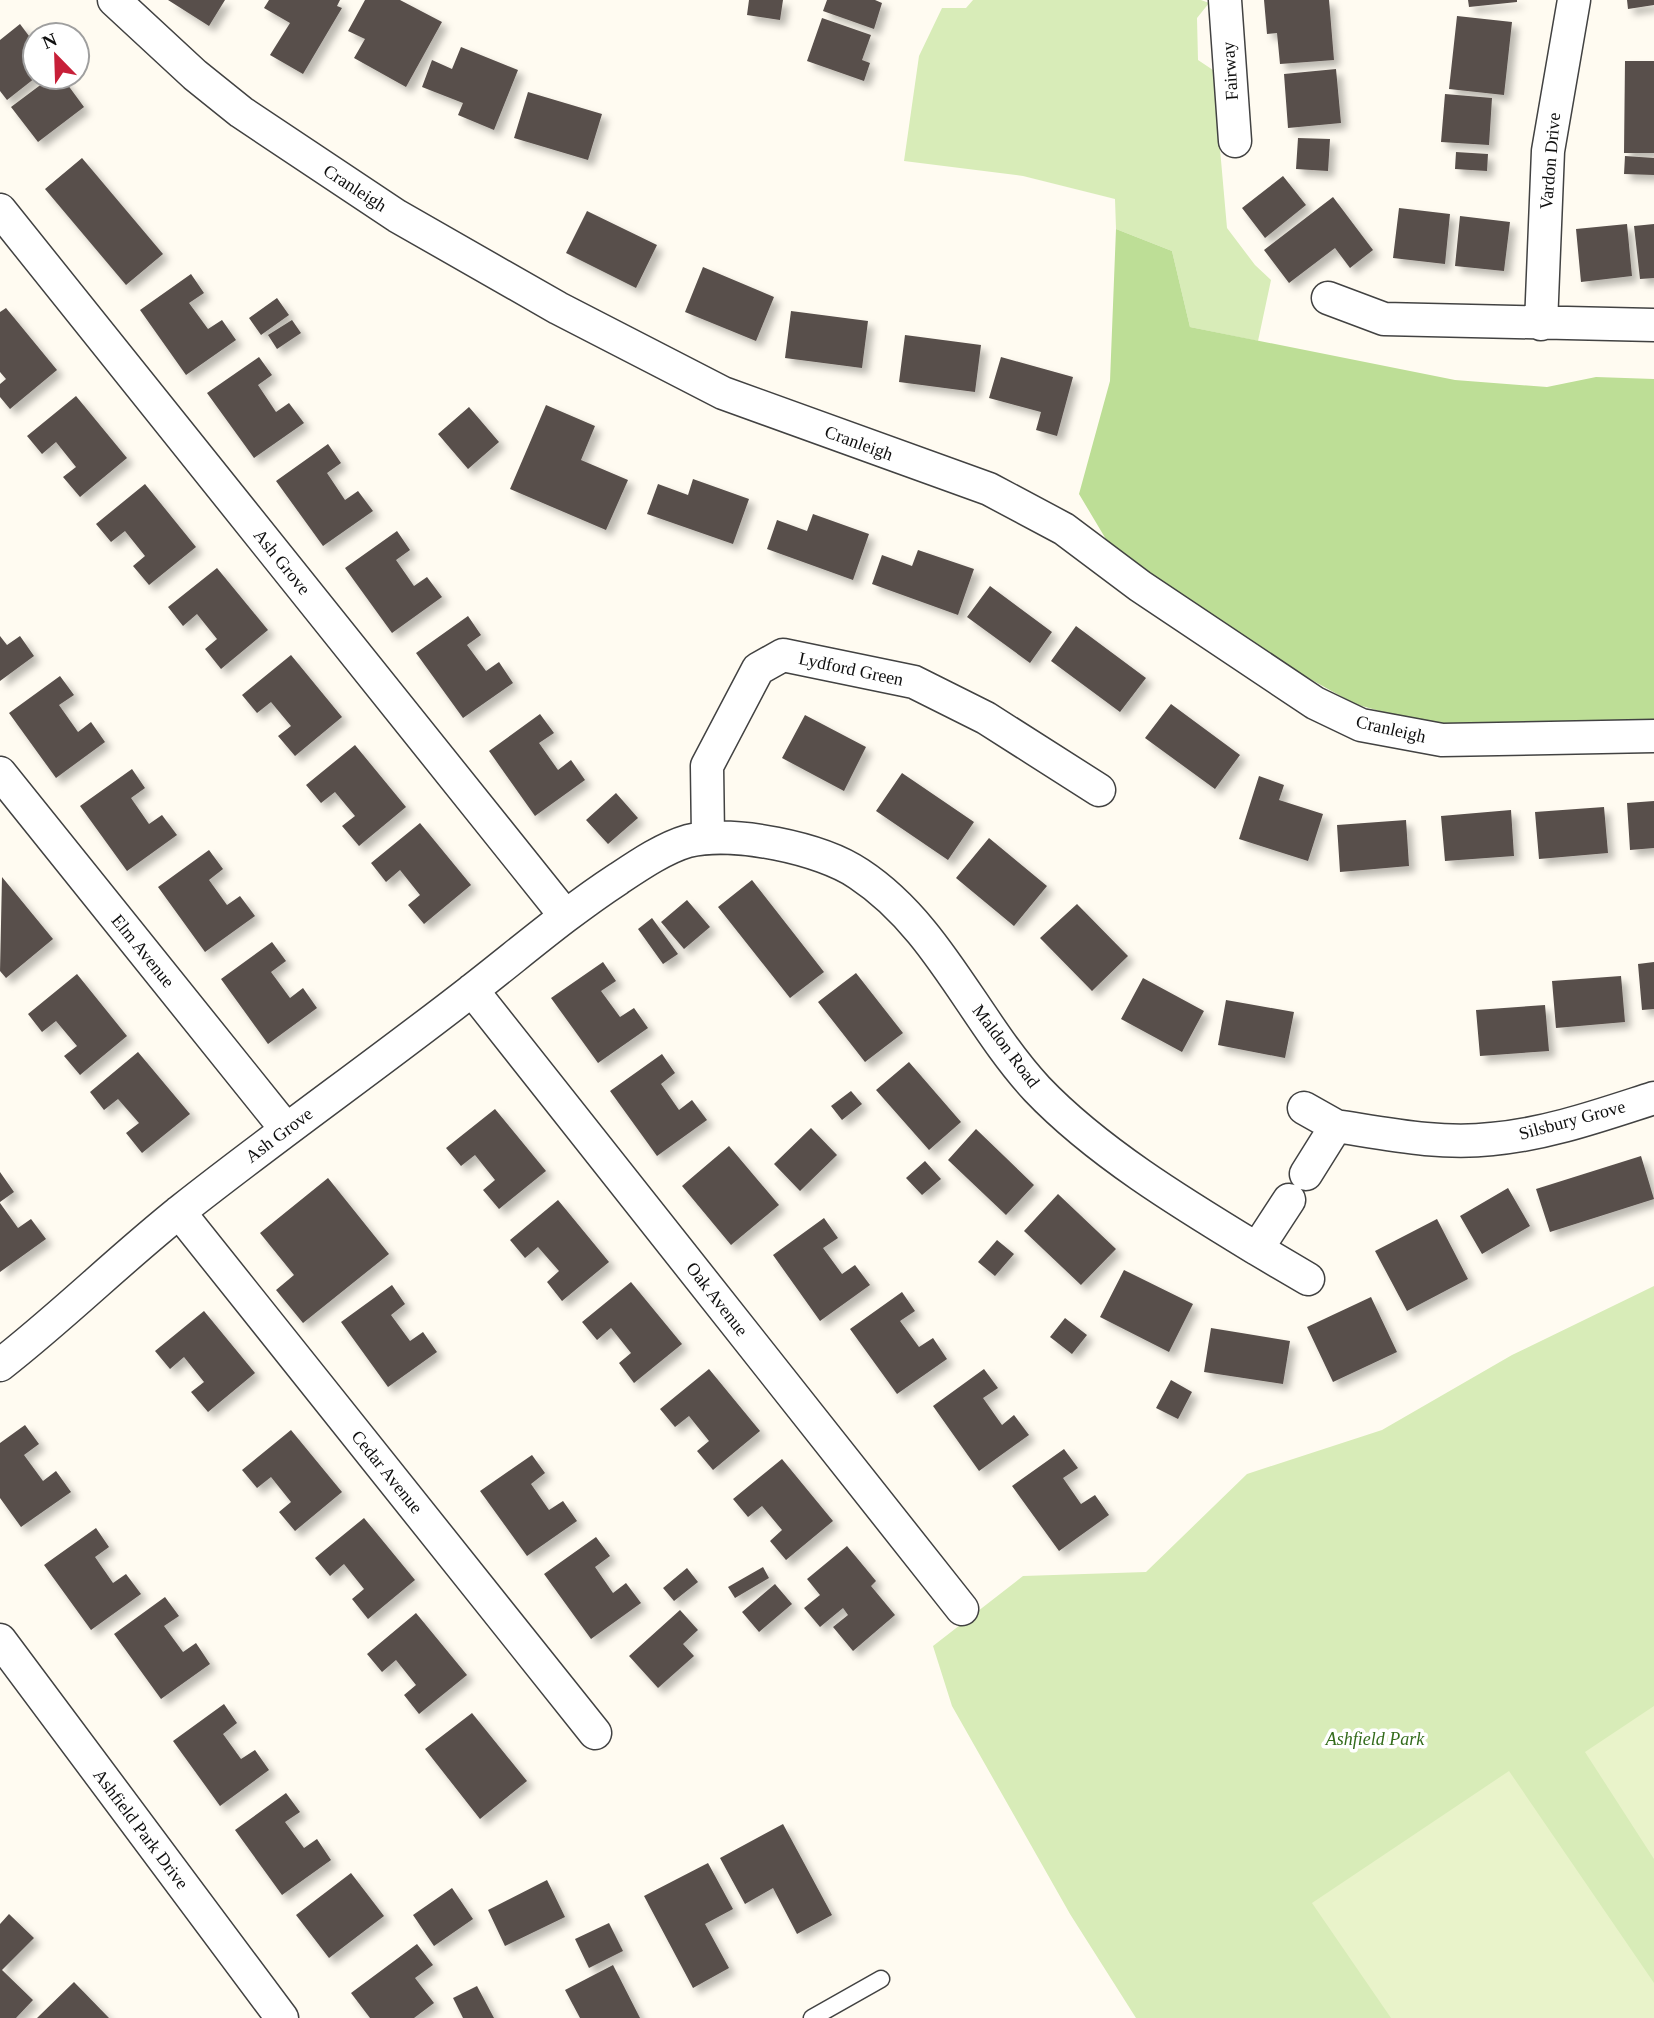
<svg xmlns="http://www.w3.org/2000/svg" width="1654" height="2018" font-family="Georgia,serif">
<defs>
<filter id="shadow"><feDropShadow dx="6" dy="6" stdDeviation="3.5" flood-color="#0004"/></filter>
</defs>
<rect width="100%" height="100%" fill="#fffbf1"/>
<path fill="#d8ecb8" d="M973,0H1201L1209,3L1197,18L1198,60L1213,70L1227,228L1255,265L1271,280L1258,341L1190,327L1172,251L1116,229L1115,199L1023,176L904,161L919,56L942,8H966Z
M1654,1286V2018H1136L1070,1914L952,1706L933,1646L1023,1576L1146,1572L1247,1474L1382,1430L1512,1355Z"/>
<path fill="#bdde96" d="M1116,229L1172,251L1190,327L1455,380L1547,387L1596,377L1654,379V722L1425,724L1355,704L1227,633L1113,551L1079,494L1110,381Z"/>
<path fill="#e9f3ca" d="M1654,1706V1859L1585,1752Z
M1509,1771L1654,1983V2018H1391L1312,1903Z"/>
<path fill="#584f4b" filter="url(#shadow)" d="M168,0H225L209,26Z
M269,0H340L337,6L342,8L303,74L270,55L290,23L264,8Z
M365,0H400L442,22L406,87L354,58L365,39L348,31Z
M749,0H783L780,20L747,15Z
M827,0H875L882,3L874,29L823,11Z
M1264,0H1329L1334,60L1280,64L1277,33L1267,34Z
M1468,0H1517V2L1469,7Z
M1627,0H1654V5L1628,9Z
M1457,16L1512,22L1504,95L1449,89Z
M822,18L871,35L862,60L870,63L864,81L807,61Z
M20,24L35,44V78L7,100L0,91V40Z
M461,47L518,70L494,130L458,115L463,103L422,87L432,60L452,69Z
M1625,61H1654V153H1624Z
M1336,69L1341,123L1288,128L1284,74Z
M51,77H62L84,107L38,142L11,107Z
M528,92L602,114L588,160L514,138Z
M1445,94L1492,98L1489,145L1441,142Z
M1298,138L1330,139L1328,171L1296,169Z
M1456,152L1488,154L1487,171L1455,169Z
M1625,156L1654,158V175L1624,174Z
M82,158L163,254L126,285L45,189Z
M1283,176L1306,205L1265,238L1242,208Z
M1333,197L1373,250L1350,268L1335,248L1289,283L1264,250Z
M1399,208L1450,214L1445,264L1393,258Z
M587,211L657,245L636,288L566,253Z
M1460,216L1510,222L1504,271L1455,266Z
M1627,224L1632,276L1581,282L1576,229Z
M1654,224V278L1640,279L1634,226Z
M703,267L774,297L756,341L685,312Z
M191,274L204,293L189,303L208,329L222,320L236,340L186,375L140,310Z
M277,298L289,315L261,335L249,318Z
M6,308L57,370L10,409L0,397V384L6,379L0,372V312Z
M791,311L868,321L862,368L785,358Z
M292,320L301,333L277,349L268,335Z
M905,335L981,345L975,392L899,382Z
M259,357L272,375L258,385L276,412L289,403L304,423L254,458L207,393Z
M1001,357L1073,377L1057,436L1036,430L1041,412L989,398Z
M76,396L127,458L80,497L63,477L76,467L56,442L42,454L27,436Z
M546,405L595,426L581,460L628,480L606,530L510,489Z
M469,407L499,442L468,469L438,434Z
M328,444L341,463L327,473L345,500L358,491L373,511L323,546L276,481Z
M693,479L749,499L733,544L647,514L658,484L688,495Z
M145,484L196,547L149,585L133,566L145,556L125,531L111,542L96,524Z
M813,514L869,534L853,580L767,549L777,520L807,531Z
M397,531L410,550L396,560L414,586L427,577L442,597L392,633L345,568Z
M918,550L974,569L958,615L872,584L882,555L912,566Z
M217,568L268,630L221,669L205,649L217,639L197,614L183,626L168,607Z
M990,586L1052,632L1030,663L967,617Z
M468,616L481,635L467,645L486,671L499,662L513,683L463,718L416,653Z
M1076,626L1146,678L1120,712L1051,661Z
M0,636L7,645L20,636L34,656L0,681Z
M291,655L342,717L295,756L278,736L291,726L271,702L257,713L242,695Z
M60,676L74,695L59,705L78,732L91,722L105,742L56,778L9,713Z
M1171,704L1240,755L1215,789L1145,738Z
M540,714L554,733L539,743L558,770L571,760L585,780L535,816L489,751Z
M805,715L866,747L844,791L782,758Z
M355,745L406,807L359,846L342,826L355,816L335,792L321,803L306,785Z
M132,769L145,788L131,798L149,824L162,815L177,835L127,871L80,806Z
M902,773L974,822L948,860L876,811Z
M1259,776L1284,785L1279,800L1323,814L1308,861L1239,839Z
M616,793L638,818L608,844L586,820Z
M1654,801V848L1630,850L1627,803Z
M1604,807L1608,853L1539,859L1535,812Z
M1511,810L1514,856L1445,861L1441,816Z
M1406,820L1409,866L1340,872L1337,825Z
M420,823L471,885L424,924L408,905L420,895L400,870L386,882L371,863Z
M989,838L1047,886L1014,926L956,878Z
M209,850L223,869L209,880L227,905L240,896L255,916L205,952L158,887Z
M2,877L53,939L6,978L0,971Z
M752,880L824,972L790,998L718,907Z
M687,900L710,927L684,949L661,922Z
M1077,904L1128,956L1092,991L1040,938Z
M652,918L678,954L663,964L638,929Z
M272,942L286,961L271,972L290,998L303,988L317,1008L268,1044L221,979Z
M603,962L616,981L601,991L620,1017L634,1008L648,1028L598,1063L551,998Z
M1654,962V1009L1642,1010L1638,964Z
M856,973L903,1033L865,1062L818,1002Z
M77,974L127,1036L80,1075L64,1056L77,1046L56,1021L42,1032L28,1014Z
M1621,976L1625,1022L1556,1028L1552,981Z
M1143,978L1204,1011L1182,1052L1121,1019Z
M1226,1000L1294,1012L1285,1058L1218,1045Z
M1545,1005L1549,1051L1480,1056L1476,1010Z
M138,1052L190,1114L142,1153L126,1133L139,1123L118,1099L104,1110L90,1092Z
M662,1054L675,1073L661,1084L679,1110L692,1100L707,1120L657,1156L610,1091Z
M909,1062L961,1122L929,1150L876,1090Z
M851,1091L862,1104L842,1120L831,1106Z
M495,1109L546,1171L499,1209L483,1190L495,1180L475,1155L461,1166L446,1148Z
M811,1128L837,1155L800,1191L774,1164Z
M976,1129L1034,1185L1006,1215L948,1160Z
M729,1146L779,1205L731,1245L682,1186Z
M1641,1156L1654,1199L1550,1232L1536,1189Z
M925,1161L941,1179L922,1195L906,1178Z
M0,1172L14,1192L0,1202Z
M328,1178L389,1254L303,1323L276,1290L294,1275L260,1233Z
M1508,1188L1530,1226L1482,1254L1460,1216Z
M1058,1194L1116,1249L1081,1285L1024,1231Z
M558,1200L609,1262L562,1301L547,1282L559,1271L538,1247L525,1258L510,1240Z
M0,1203L18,1228L31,1219L46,1239L0,1272Z
M824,1218L838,1238L823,1248L842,1274L855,1265L870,1285L820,1321L773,1255Z
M1437,1219L1468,1279L1407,1311L1375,1251Z
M997,1240L1014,1254L995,1276L978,1262Z
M1124,1270L1193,1304L1169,1352L1100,1317Z
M631,1282L682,1344L634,1383L619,1363L631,1353L611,1328L597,1340L582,1322Z
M392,1285L405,1304L391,1315L410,1341L423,1332L437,1352L388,1387L341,1322Z
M902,1292L915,1311L900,1321L919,1347L933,1338L947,1359L897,1394L850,1329Z
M1371,1297L1397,1352L1333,1382L1307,1327Z
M204,1311L255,1373L208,1412L191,1392L204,1382L184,1357L170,1369L155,1351Z
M1065,1318L1087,1335L1072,1354L1050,1337Z
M1211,1328L1290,1341L1283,1384L1204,1372Z
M709,1369L760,1431L713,1470L697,1451L709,1441L689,1416L675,1427L660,1409Z
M984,1369L998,1388L983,1398L1002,1425L1014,1415L1029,1435L979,1471L933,1406Z
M1171,1380L1192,1392L1178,1419L1156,1408Z
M25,1425L39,1444L24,1455L43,1481L56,1471L71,1492L21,1527L0,1498V1443Z
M291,1430L342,1492L295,1531L279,1512L291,1502L271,1477L257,1488L242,1470Z
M1064,1449L1078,1468L1063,1478L1081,1504L1095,1495L1109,1515L1059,1551L1012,1486Z
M532,1455L545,1473L531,1484L549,1510L563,1501L577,1521L527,1556L480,1491Z
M782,1459L833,1521L786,1560L770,1541L782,1530L762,1506L748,1517L733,1499Z
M364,1518L415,1580L368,1619L352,1599L364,1589L344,1564L330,1576L315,1558Z
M96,1528L109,1547L95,1557L113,1583L126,1574L141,1594L91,1630L44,1565Z
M596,1537L610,1556L595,1567L613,1593L626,1583L641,1603L591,1639L544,1574Z
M847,1546L876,1581L871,1586L895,1615L853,1651L833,1627L848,1615L843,1608L820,1627L804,1608L820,1595L807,1579Z
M763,1567L769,1578L735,1598L728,1587Z
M687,1568L698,1582L674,1601L663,1588Z
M775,1584L792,1604L759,1632L742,1612Z
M165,1597L179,1616L164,1626L183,1652L196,1643L210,1664L161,1699L114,1634Z
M680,1610L698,1630L683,1644L694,1656L658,1688L629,1656Z
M416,1613L467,1675L419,1714L404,1695L416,1685L396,1660L382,1672L367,1654Z
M224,1704L237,1723L223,1734L241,1759L255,1750L269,1770L220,1806L173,1741Z
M472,1713L527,1781L480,1819L425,1749Z
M286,1793L300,1812L285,1822L304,1848L317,1839L331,1860L282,1895L235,1830Z
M783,1824L832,1915L797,1934L773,1888L745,1904L720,1858Z
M708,1863L733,1909L705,1924L729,1968L693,1988L644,1896Z
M351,1873L384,1916L329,1958L296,1915Z
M547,1880L565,1917L505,1946L488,1910Z
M452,1888L473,1919L434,1946L413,1915Z
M9,1914L34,1938L2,1970L33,2000L16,2018H0V1924Z
M609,1923L623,1951L589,1968L575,1939Z
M417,1944L433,1965L415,1978L434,2003L414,2018H370L351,1993Z
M613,1965L640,2018H580L565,1990Z
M74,1982L109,2018H37Z
M477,1986L494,2018H463L453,1998Z"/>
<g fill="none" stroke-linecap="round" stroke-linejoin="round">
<g stroke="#424242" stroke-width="19">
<path id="service" d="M812,2018L881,1979"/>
</g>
<g stroke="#424242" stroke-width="35">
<path id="minor" d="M114,0L195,75L241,112L397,216L558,308L723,393L989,489L1064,529L1140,586L1315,703L1361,725L1442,740L1654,736
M1225,0L1235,141
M0,210L564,914
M1328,298L1384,319L1654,325
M1541,324L1548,151L1574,0
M0,773L286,1129
M708,837L707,766L758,669L783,655L914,682L986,718L1099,790
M472,990L962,1609
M1304,1108L1336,1126
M1306,1174L1336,1126C1388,1134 1440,1145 1492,1139C1548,1134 1601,1115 1654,1098
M179,1212L595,1733
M1257,1249L1308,1279
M0,1365C63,1316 120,1259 183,1209C278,1134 376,1065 471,991C520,953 566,913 618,879C639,865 664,848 688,841C733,830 821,848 859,874C938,926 974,1021 1037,1089C1097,1152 1183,1204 1257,1249L1289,1200
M0,1640L282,2018"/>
</g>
<use href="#service" stroke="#fff" stroke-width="16"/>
<use href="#minor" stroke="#fff" stroke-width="32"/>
</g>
<g text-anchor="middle" stroke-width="7" stroke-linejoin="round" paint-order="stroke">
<g font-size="18" fill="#0f0f0f" stroke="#fff">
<text transform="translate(1230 71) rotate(-94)" y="6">Fairway</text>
<text transform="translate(1550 161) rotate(-85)" y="6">Vardon Drive</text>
<text transform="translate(355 188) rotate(33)" y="6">Cranleigh</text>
<text transform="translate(859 443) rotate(20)" y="6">Cranleigh</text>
<text transform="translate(282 562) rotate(51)" y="6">Ash Grove</text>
<text transform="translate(851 669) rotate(12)" y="6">Lydford Green</text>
<text transform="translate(1391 729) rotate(13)" y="6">Cranleigh</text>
<text transform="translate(143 951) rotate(51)" y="6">Elm Avenue</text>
<text transform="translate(1006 1046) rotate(53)" y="6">Maldon Road</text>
<text transform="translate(1572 1120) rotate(-15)" y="6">Silsbury Grove</text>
<text transform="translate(279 1135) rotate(-37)" y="6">Ash Grove</text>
<text transform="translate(717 1299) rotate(52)" y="6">Oak Avenue</text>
<text transform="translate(387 1472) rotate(51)" y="6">Cedar Avenue</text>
<text transform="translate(141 1829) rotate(53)" y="6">Ashfield Park Drive</text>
</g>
<g font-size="18" font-style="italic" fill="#336b1b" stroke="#fff">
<text x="1375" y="1745">Ashfield Park</text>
</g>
</g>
<g transform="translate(56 56) rotate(337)"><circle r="33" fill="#ffffff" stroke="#9f9f9f" stroke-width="2"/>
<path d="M0-5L12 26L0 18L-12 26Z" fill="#c71f38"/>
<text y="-10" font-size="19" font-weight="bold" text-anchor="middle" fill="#0f0f0f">N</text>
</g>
</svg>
